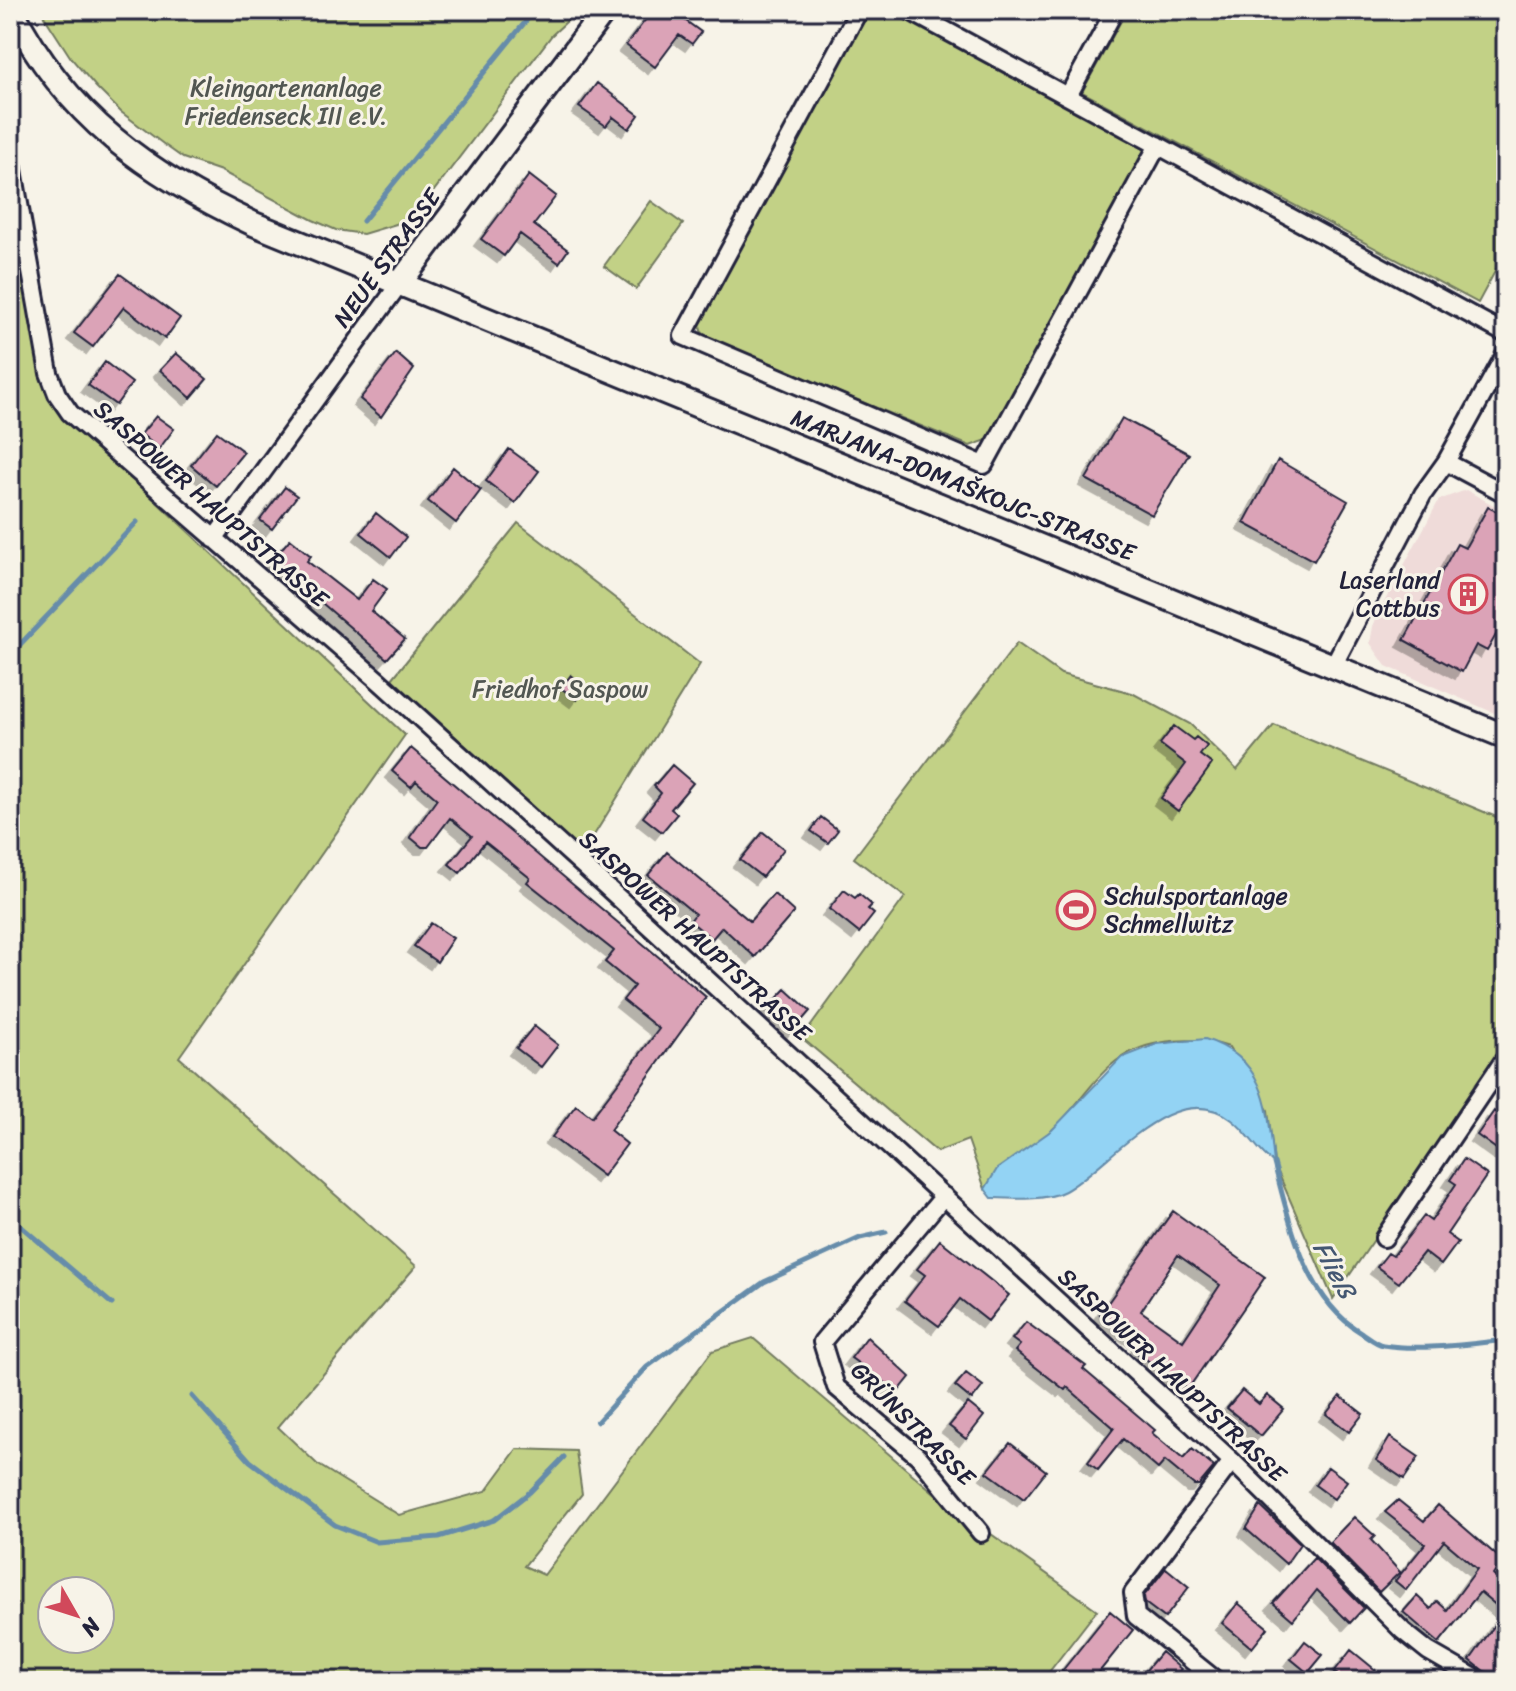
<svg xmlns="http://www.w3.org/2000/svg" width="1516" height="1691" font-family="Sriracha,sans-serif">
<defs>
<filter id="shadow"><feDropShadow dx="-7" dy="7" stdDeviation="0" flood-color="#0004"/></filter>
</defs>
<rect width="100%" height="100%" fill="#f7f3e8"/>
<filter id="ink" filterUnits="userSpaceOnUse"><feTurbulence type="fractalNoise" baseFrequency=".0125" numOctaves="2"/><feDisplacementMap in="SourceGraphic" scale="16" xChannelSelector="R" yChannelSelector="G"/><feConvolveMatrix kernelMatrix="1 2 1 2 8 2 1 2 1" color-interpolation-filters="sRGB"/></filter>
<g filter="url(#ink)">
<path fill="#efdbd9" d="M1466,490L1506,512V718L1386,666L1370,643L1374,621L1439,500Z"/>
<path fill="#c2d186" stroke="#727a60" stroke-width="2" fill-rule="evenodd" d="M40,10H579L552,35L430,196L406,221L363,234L336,230L313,220L221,171L183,158L166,146L121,112L96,87L71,58Z
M866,10H893L1146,150L990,439L970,446L708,339L701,331L699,318Z
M1127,10H1506V251L1478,303L1082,92Z
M10,146L66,417L405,735L179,1057L416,1266L278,1427L317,1464L399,1515L486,1491L517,1449L576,1451L582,1494L524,1566L544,1575L712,1351L753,1338L938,1496L1097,1610L1042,1681H10ZM52,1591H100V1639H52Z
M651,201L683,224L636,289L604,266Z
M518,523L700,664L583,853L392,679Z
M1017,643L1061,674L1132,693L1190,724L1237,770L1274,725L1506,821V1049L1333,1299L1274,1163L1268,1110L1229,1047C1197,1036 1152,1038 1122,1057C1095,1074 1077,1108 1053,1129C1028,1152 1003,1159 985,1189L968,1140L937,1152L802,1038L905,897L854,858Z"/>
<path fill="#93d3f4" stroke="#668caa" stroke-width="2" d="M1205,1039C1266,1058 1268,1108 1274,1163C1257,1151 1248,1132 1232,1120C1174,1075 1109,1167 1065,1191C1047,1201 1012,1199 992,1198L985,1189L997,1169L1052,1130L1121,1058L1157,1044Z"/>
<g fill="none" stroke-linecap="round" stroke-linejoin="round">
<path stroke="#668caa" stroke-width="5" d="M363,221L535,10
M10,655L137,522
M1274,1163C1290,1223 1305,1299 1362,1333C1368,1337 1376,1344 1383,1345C1419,1351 1469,1344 1506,1340
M10,1217L112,1304
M192,1396L250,1461L335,1525L377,1542L439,1537L494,1520L530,1492L564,1457
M597,1422L647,1367L764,1282L860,1238L886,1232"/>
</g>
<path fill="#dba3b7" stroke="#22223b" stroke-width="2" fill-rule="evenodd" filter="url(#shadow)" d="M653,10H671L701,32L692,44L679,35L655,67L626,45Z
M597,83L639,115L629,129L613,117L606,126L579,107Z
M529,175L556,196L534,225L568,250L559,263L520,234L504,256L481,239Z
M120,274L180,318L165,339L124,307L93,347L74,333Z
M176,353L207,379L191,398L160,370Z
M396,353L414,369L381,417L360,399Z
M105,362L132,383L116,405L88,385Z
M156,416L174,429L159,449L141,434Z
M1122,418L1189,454L1152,515L1086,479Z
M217,432L244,452L216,486L191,465Z
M509,449L539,471L515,503L486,481Z
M1278,460L1348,501L1314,561L1244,523Z
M453,467L481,490L456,523L428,501Z
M285,487L297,496L272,529L260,520Z
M1488,507L1506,516V617L1487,651L1476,645L1462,672L1404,640L1457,544L1465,548Z
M376,513L406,537L391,557L361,533Z
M290,539L311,556L307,561L357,600L373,579L387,589L371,611L405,639L387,659L272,560Z
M571,675L587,687L577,700L561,688Z
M1174,726L1193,740L1196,737L1207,746L1200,755L1212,764L1178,811L1161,798L1186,764L1160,744Z
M411,748L706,997L610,1130L627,1144L603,1176L552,1137L576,1105L592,1117L659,1029L623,1000L634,986L605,962L614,951L527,882L530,878L485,842L460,873L449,864L472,836L450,818L428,847H422L410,837L437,799L416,781L411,787L392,771Z
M672,765L693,783L671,809L677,814L662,832L643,817L661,793L654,786Z
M821,817L838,830L828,843L811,831Z
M763,832L784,849L762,877L740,860Z
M667,852L750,921L774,894L794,912L755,957L722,927L712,939L690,921L695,914L648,875Z
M844,890L855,898L859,894L872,905L868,909L874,914L859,933L829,909Z
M431,923L453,938L437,962L414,946Z
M786,989L810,1011L792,1032L767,1009Z
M534,1026L558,1045L541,1067L516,1048Z
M1494,1111L1506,1120V1156L1477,1135Z
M1464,1159L1487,1175L1447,1234L1458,1242L1441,1265L1424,1252L1399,1283L1377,1267L1388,1253L1393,1256L1424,1216L1431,1221L1456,1184L1450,1180Z
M1173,1211L1265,1277L1188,1389L1133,1350L1139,1342L1100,1314ZM1178,1255L1220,1285L1183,1341L1141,1311Z
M940,1240L1009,1295L988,1321L960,1299L939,1326L905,1301L925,1275L917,1269Z
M1026,1322L1086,1366L1083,1369L1155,1430L1152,1433L1183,1459L1192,1449L1214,1467L1199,1485H1194L1165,1461L1158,1469L1123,1439L1098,1470L1088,1462L1114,1428L1067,1387L1065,1390L1015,1351L1020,1345L1012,1339Z
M867,1337L910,1377L898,1392L851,1358Z
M966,1373L983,1386L972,1400L955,1386Z
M1242,1390L1259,1404L1267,1395L1284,1409L1261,1436L1227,1408Z
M1340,1396L1363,1414L1349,1432L1326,1414Z
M968,1403L984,1416L966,1439L949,1426Z
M1390,1437L1419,1457L1404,1479L1376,1460Z
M1010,1443L1046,1471L1024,1499L987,1472Z
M1328,1467L1347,1481L1334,1499L1315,1485Z
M1398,1500L1424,1521L1438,1505L1503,1561L1493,1575L1506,1586V1679L1484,1671L1470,1660L1504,1612L1480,1592L1439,1643L1403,1612L1417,1596L1431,1609L1437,1601L1447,1610L1477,1569L1444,1541L1406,1590L1395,1581L1425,1544L1385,1512Z
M1260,1506L1300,1544L1286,1564L1246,1529Z
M1354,1517L1375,1536L1371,1540L1400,1572L1379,1592L1330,1542Z
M1314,1558L1364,1608L1350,1623L1317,1590L1293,1620L1273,1603Z
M1166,1568L1189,1587L1165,1618L1145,1603L1144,1596Z
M1238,1603L1268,1628L1252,1648L1222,1623Z
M1110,1611L1133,1630L1092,1681H1075L1062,1671Z
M1305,1641L1323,1655L1308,1673L1291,1659Z
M1351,1650L1389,1681H1346L1334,1672Z
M1161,1652L1181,1669L1171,1681H1137Z"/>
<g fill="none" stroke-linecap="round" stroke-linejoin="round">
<g stroke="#22223b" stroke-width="22">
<path id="street" d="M859,10L683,336L984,465L1158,145
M908,10L1506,334
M1068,96L1115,10
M10,153L49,373L57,394L70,413L379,681L587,869L1232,1461L1403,1631L1428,1651L1480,1681
M1446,462L1506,494
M214,539L400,283
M1334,664L1423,494L1446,462L1506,353
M944,1196L822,1342L836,1387L918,1456L981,1533
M1384,1238L1506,1057
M1217,1681L1136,1616L1133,1593L1232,1461"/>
</g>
<g stroke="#22223b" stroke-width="28">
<path id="secondary" d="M12,10C66,117 149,175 254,224L1506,737
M400,283L605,10"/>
</g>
<use href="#street" stroke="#f7f3e8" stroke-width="16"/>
<use href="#secondary" stroke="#f7f3e8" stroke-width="22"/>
</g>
</g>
<defs>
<g id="building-ring" transform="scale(2)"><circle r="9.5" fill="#f7f3e8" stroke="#d1495b" stroke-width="1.5"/><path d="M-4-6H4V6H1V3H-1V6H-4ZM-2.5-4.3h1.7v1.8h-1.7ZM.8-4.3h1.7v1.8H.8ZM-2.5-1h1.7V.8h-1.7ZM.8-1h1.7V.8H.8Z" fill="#d1495b"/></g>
<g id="stadium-ring" transform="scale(2)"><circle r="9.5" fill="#f7f3e8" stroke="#d1495b" stroke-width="1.5"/><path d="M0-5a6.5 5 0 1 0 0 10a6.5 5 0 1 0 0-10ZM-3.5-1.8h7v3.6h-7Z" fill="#d1495b"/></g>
</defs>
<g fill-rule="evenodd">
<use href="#building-ring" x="1468" y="594"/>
<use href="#stadium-ring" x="1076" y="910"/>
</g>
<g text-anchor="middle" stroke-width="6" stroke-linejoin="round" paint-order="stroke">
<g font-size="24" fill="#525752" stroke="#f7f3e8">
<text x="286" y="96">Kleingartenanlage<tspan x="286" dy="28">Friedenseck III e.V.</tspan></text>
<text x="560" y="697">Friedhof Saspow</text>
</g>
<g font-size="24" fill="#22223b" stroke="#f7f3e8">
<text transform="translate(387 258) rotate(-54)" y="8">NEUE STRASSE</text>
<text transform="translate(963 485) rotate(22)" y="8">MARJANA-DOMAŠKOJC-STRASSE</text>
<text transform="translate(211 504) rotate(41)" y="8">SASPOWER HAUPTSTRASSE</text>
<text transform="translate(695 936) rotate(42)" y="8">SASPOWER HAUPTSTRASSE</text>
<text transform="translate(1172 1375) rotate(43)" y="8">SASPOWER HAUPTSTRASSE</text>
<text transform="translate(913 1424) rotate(45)" y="8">GRÜNSTRASSE</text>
</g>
<g font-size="24" fill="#22223b" stroke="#f7f3e8" text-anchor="end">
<text x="1440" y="588">Laserland<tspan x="1440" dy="28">Cottbus</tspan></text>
<text x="1104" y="904" text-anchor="start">Schulsportanlage<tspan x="1104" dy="28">Schmellwitz</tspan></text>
</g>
<g font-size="26" font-style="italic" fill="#445772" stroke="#f7f3e8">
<text transform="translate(1335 1269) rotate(61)" y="9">Fließ</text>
</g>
</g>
<rect width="1516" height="1691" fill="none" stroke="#f7f3e8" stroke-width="40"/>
<rect x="20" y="20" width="1476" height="1651" fill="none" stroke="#22223b" stroke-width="3" filter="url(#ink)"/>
<g transform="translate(76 1615) rotate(129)"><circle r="38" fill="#f7f3e8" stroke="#a29fa3" stroke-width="2"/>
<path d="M0-6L14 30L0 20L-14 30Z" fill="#d1495b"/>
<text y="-12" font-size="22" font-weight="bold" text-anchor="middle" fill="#22223b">N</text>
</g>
</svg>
